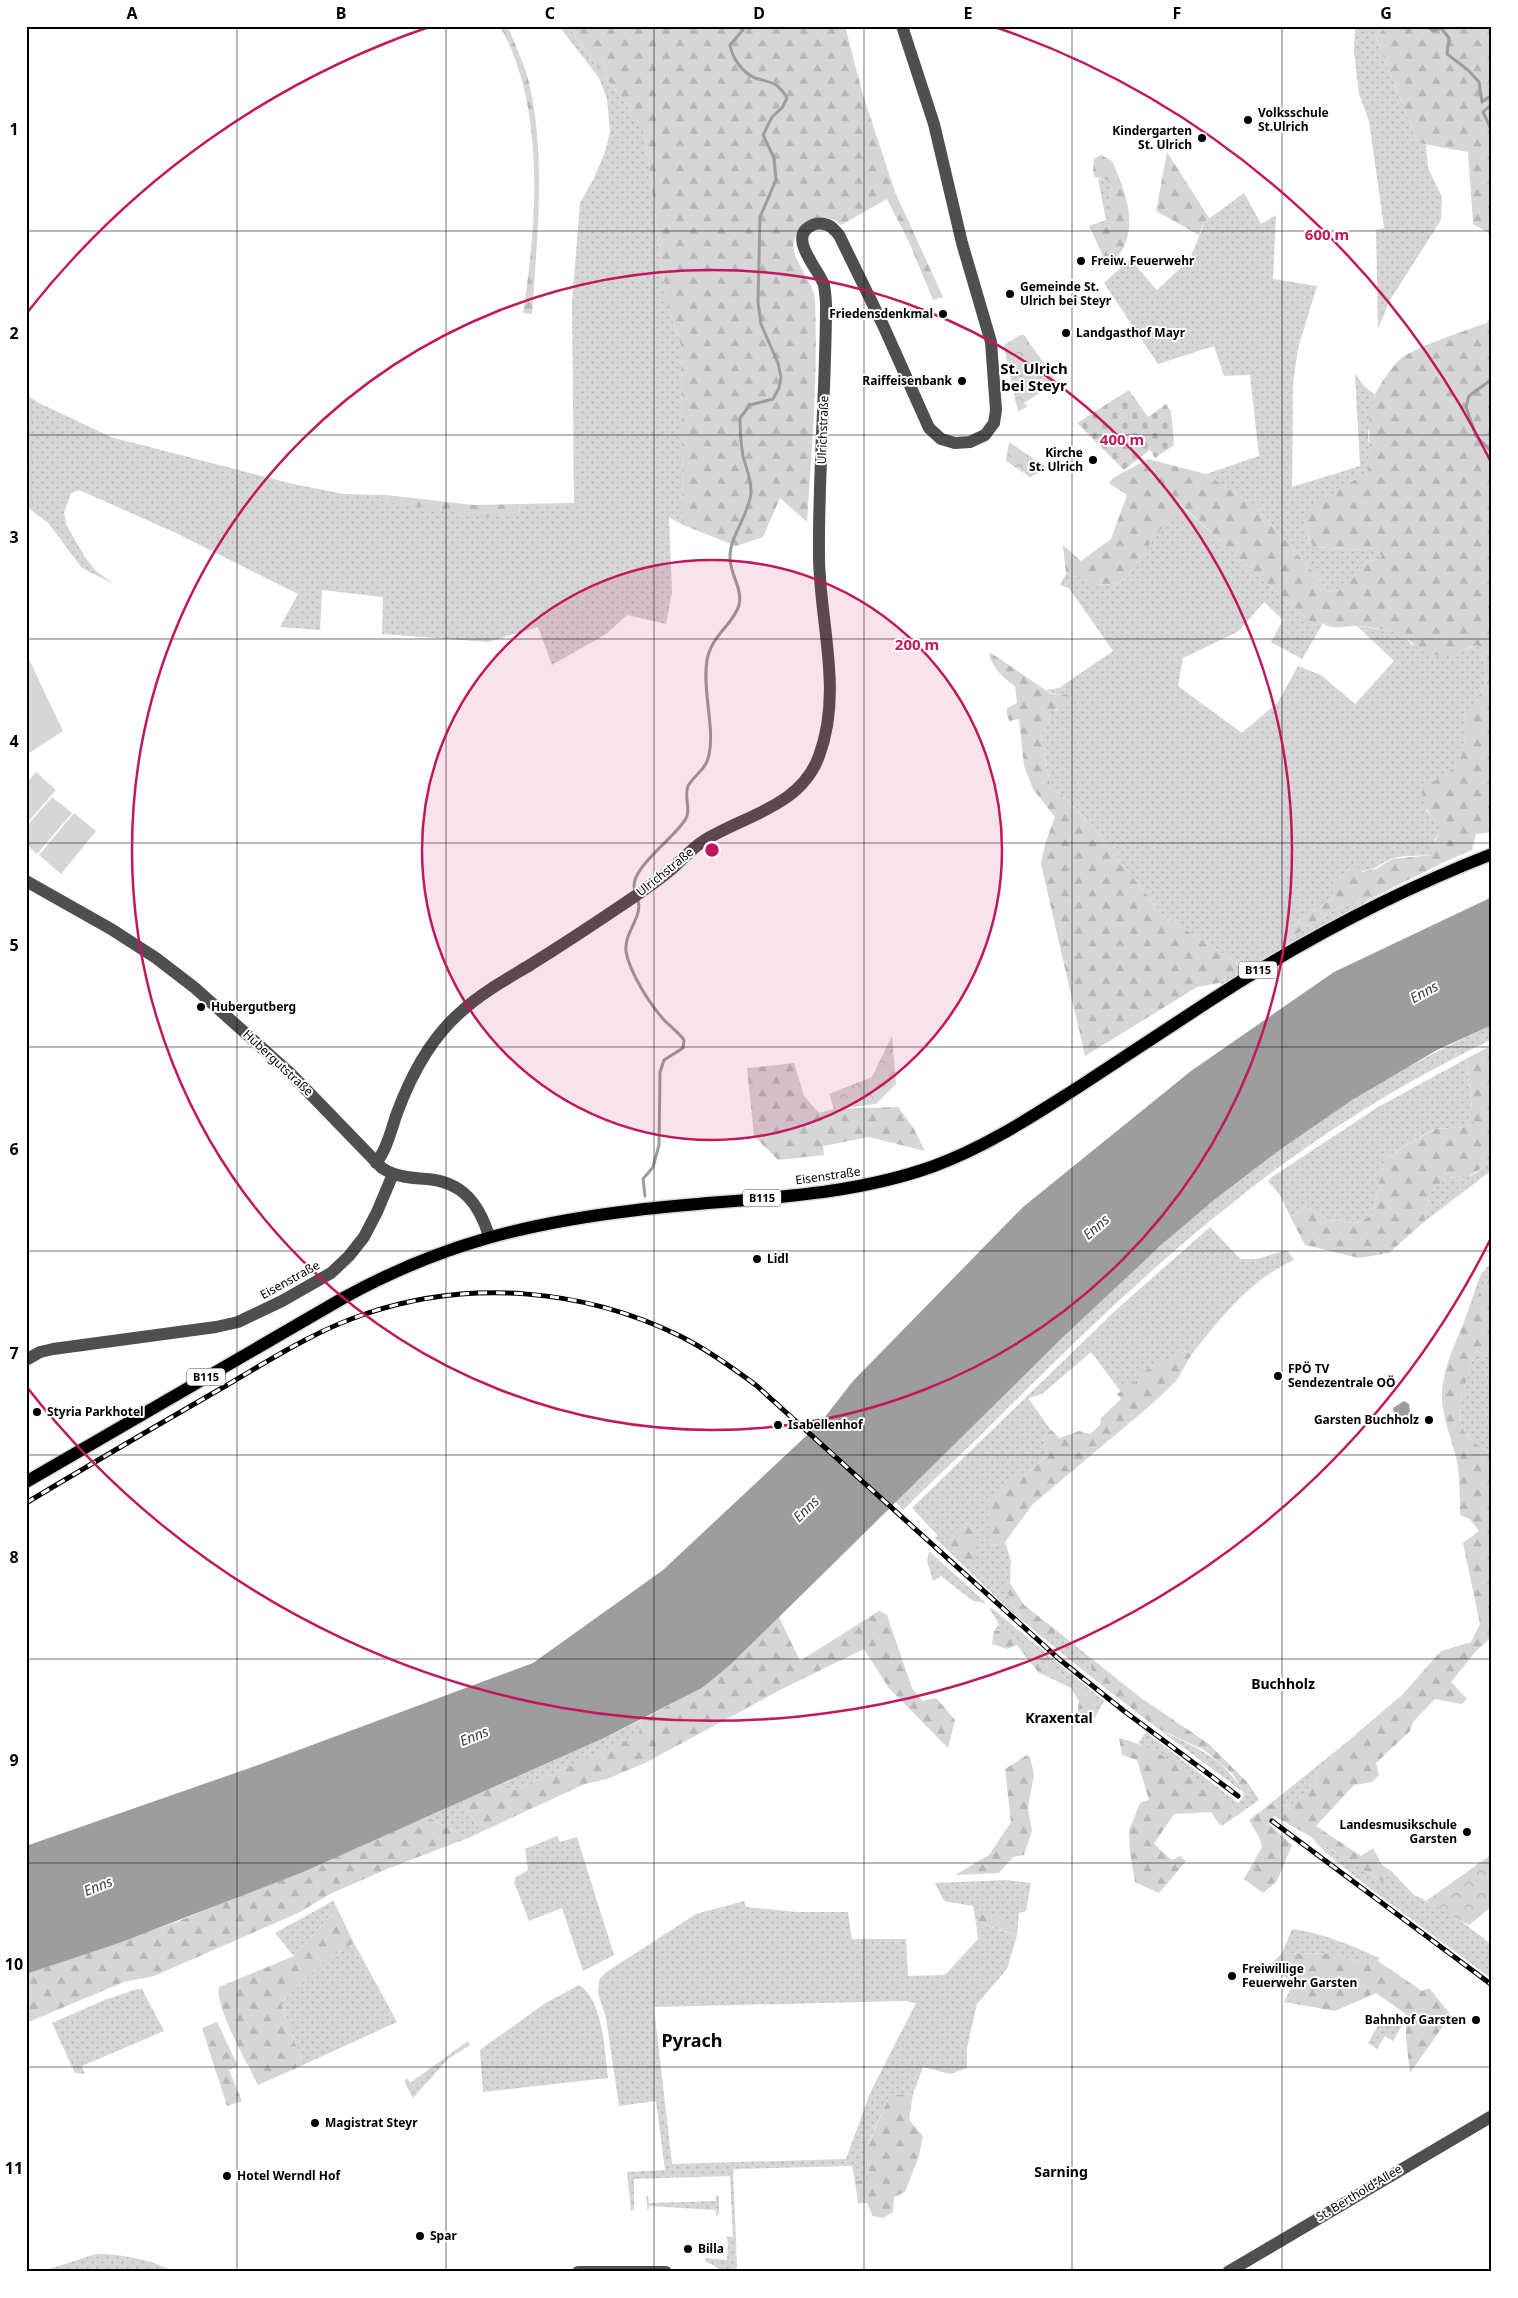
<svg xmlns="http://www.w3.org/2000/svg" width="1518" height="2298" font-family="'Noto Sans',sans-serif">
<defs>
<pattern id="grass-dots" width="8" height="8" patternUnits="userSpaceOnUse" patternTransform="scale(1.25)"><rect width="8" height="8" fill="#d6d6d6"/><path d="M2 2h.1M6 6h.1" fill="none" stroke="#b6b6b6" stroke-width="1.8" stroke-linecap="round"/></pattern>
<pattern id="forest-firs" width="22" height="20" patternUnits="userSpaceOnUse" patternTransform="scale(1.25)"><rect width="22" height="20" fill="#d6d6d6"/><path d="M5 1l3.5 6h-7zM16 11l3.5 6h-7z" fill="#b6b6b6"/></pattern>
<pattern id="cemetery-stones" width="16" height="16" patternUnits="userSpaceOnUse" patternTransform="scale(1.25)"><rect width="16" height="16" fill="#d6d6d6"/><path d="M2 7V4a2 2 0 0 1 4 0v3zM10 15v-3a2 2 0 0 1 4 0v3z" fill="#b6b6b6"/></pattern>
<pattern id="park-crowns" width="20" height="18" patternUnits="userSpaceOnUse" patternTransform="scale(1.25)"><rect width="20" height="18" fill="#d6d6d6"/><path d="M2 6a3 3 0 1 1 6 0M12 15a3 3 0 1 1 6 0" fill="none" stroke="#b6b6b6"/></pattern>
</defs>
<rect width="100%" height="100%" fill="#fff"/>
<path fill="url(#grass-dots)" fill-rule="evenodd" d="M559,26H568L644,129L667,303L681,346L683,525L669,517L672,592L666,624L627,615L606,634L552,665L538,627L488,642L382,634L383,597L322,590L320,630L280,627L298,594L176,533L79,490L71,493L64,513L67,526L85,557L96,571L114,584L82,568L49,524L26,506V395L41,404L111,437L293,484L344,494L386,495L388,502L519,515L520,504L574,503L572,302L580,203L594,178L605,152L610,132L607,99L599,78Z
M1355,26H1386L1376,38L1418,143L1426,145L1428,168L1442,197L1441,220L1390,300L1378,329L1376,230L1384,228L1369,121L1359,94L1354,52Z
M1098,179L1107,180L1112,186L1108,211L1109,221L1097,226L1092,232L1089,226L1106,220Z
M1244,193L1261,224L1276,215L1273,279L1317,286L1298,348L1293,383L1292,487L1360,466L1355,374L1364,386L1375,395L1368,433L1370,460L1368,472L1350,482L1306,524L1308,538L1314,547L1361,550L1376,548L1382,557L1363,563L1345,589L1330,592L1257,507L1206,474L1259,456L1250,375L1224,376L1214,346L1158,364L1104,283L1130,259L1157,290L1190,259L1202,229L1203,223Z
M1179,504L1233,552L1248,569L1260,577L1314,625L1323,623L1302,659L1271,642L1283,620L1264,602L1239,631L1183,658L1178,686L1242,733L1278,702L1298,666L1321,675L1355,704L1394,661L1357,626L1403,633L1412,645L1455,654L1477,645L1482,650L1486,681L1475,704L1466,712L1464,720L1467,731L1461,756L1453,769L1441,778L1426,810L1444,830L1435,839L1432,855C1421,856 1400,855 1391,859C1373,867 1372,875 1350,868L1343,876L1333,881V898L1284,931L1288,939L1338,908L1372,898L1222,984L1219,983L1234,971L1237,963L1162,914L1092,826L1061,794L1051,790L1041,735L1049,722L1050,711L1057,710L1060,696L1046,690L1059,688L1113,651L1069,588L1060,585L1066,574L1095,584L1104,585L1118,583L1128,577L1145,550Z
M1492,1025V1039C1420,1074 1350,1115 1286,1162C1176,1242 1078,1337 983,1433C956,1459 929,1484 903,1510L895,1501C1008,1391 1118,1276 1242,1177C1318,1116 1403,1066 1492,1025Z
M1466,1059L1474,1124L1466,1127L1434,1129L1385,1158L1372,1215L1357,1223L1328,1220L1306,1207L1291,1218L1280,1195L1268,1181L1272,1177L1378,1107Z
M1492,1156V1170L1425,1221L1430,1192L1448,1177C1472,1179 1477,1175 1492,1156Z
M1210,1227L1240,1259H1257L1287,1250L1294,1260C1248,1281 1222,1317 1191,1355L1186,1351L1139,1374V1379L1121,1392L1091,1352L1042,1394L1028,1398L1051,1430L1043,1438L1047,1456L1024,1476L991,1546L1005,1542L1011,1561L1010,1583H1008C1006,1613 1033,1625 1054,1642L1056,1630L1087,1655L1095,1680L1015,1615L935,1538L938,1536L912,1508L1116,1310Z
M1492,1261V1269L1458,1339L1480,1276Z
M1476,1351L1492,1359V1453C1482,1448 1470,1441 1464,1431C1453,1413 1469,1370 1476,1351Z
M929,1551L986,1603L973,1601L941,1576L933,1581L927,1561Z
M989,1608L993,1609L1104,1701L1094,1719L1096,1702L1052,1667L1040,1663L1033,1652L1005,1631H994L999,1624Z
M641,1720L640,1735L515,1790L497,1786L604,1738Z
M1157,1728C1193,1747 1221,1754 1243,1792L1250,1794L1247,1782L1259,1800L1222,1826L1219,1824L1233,1816L1236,1810L1138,1743L1146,1732L1238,1803L1244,1796L1243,1792Z
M1342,1746L1302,1796L1290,1806L1270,1804Z
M462,1801L481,1832L468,1838L427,1817Z
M557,1836L560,1842L577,1837L614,1955L583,1971L562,1908L529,1921L514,1882L515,1878L528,1870L525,1849Z
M1310,1836L1383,1882L1390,1870L1414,1895L1452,1914L1492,1945V1979L1368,1887L1325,1852Z
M1006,1880L1031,1883L1026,1911L1019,1913L1017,1935L1007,1969L977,2004L967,2048V2068L950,2074L923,2067L913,2094L890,2095L867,2146L868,2181H855L852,2166L733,2169L737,2266L736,2272H725L705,2261V2258L727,2260L728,2244L727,2237H733L730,2176L634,2179V2209L631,2211L627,2172L665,2170L656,2101L619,2106L606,2018L598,1993L599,1980L605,1973L696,1914L744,1901L746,1907L796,1912H848L852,1939H906L908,1976L945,1975L978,1939L982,1937V1924L1016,1935L984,1911L976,1923L973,1906L944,1901L935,1883ZM904,2001L916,2003L870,2093L846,2159L672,2164L654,2007Z
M333,1901L337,1908L294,1956L275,1933Z
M1292,1929C1323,1933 1351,1945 1379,1958L1378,1961L1369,1964L1333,1954L1282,1953Z
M354,1943L397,2022L303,2065L281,2003L326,1959Z
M579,1985C603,1999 605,2053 608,2078L483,2092L480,2050L544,2004Z
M137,1989H142L164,2031L82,2066L85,2074L75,2073L52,2023L107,1999Z
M1384,2015L1402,2026L1393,2041L1385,2036L1377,2049L1368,2043Z
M468,2041L470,2045L448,2059L413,2098L404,2081L407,2078L410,2083Z
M716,2194L719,2198V2213L716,2217V2210L649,2206L648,2212L646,2198L648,2196L649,2203L716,2201Z
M96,2254C123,2254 147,2259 172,2270L40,2272Z"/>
<path fill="url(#forest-firs)" d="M500,26H508C515,46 526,66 530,87C546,161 537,239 532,314L523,313C537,223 546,108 500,26Z
M568,26H845L863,95L895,192L943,297L933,300L909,242L887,199L841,225C838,223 834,219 831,219C818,216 797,229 794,241C789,258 814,281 815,300C818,374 812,448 807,522L780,498L763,537L736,546L683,525L681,346L667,303L644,129Z
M1386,26H1492V235L1473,224L1468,152L1418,143L1376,38Z
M1167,152L1209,218L1203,223L1199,235L1156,211Z
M1101,155L1112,161C1128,197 1143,237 1108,267L1092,232L1097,226L1109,221L1108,211L1112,186L1107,180L1095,177L1093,171L1094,159Z
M1492,312V832L1476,834L1472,850L1442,863L1372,898L1338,908L1288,939L1281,938V934L1284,931L1333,898V881L1343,876L1350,868L1357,867L1363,872L1376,869L1392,859L1432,855L1431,846L1443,830C1432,816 1420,806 1423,788L1453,769L1461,756L1467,732L1464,720L1466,711L1475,704L1486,681L1482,650L1477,645C1469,647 1462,652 1455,654C1430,659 1417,651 1403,633C1387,631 1370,626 1354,626C1344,626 1332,631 1323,623L1314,625L1260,577L1248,569L1233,552L1180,504L1145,550L1128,577L1118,583L1104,585L1095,584L1066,574L1063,545L1081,561L1111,539L1127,495L1109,483L1113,478L1148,459L1206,474L1257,507L1330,592L1345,589L1363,563L1382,557L1376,548L1361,550L1314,547C1307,537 1303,525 1309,513C1315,504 1356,479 1368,471C1372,447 1365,419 1375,395C1378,387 1392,367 1399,360C1410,349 1469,329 1487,323Z
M386,495L474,505L520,504L519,515L485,517L388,502Z
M991,653L1050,693L1060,696L1068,694L1063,706L1050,712L1049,722L1041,735L1051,790L1061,794L1092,826L1162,914L1237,963L1234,971L1219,983L1197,987L1085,1056L1041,864L1045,844L1055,817L1033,789L1024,766L1019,719L1009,721L1007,715V708L1017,703L1015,686C1004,679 993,668 989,655Z
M1492,1045V1156L1482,1168L1466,1178L1448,1177L1430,1192L1425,1221L1389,1253L1359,1258L1305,1245L1291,1218L1306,1207L1328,1220L1357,1223L1372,1215L1385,1158L1435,1129L1466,1127L1474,1124L1466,1059Z
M794,1063L804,1096L819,1113L834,1109L898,1107L914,1129L925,1151L869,1137L823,1146L824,1155L778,1160L754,1136L747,1068Z
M1492,1269V1359L1476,1351C1469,1370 1453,1413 1464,1431C1470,1441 1482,1448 1492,1453V1637L1476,1651L1451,1682L1467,1699L1461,1704L1435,1699L1413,1722L1410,1731L1376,1763L1379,1775L1372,1782L1354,1785L1316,1826L1361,1856L1373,1848L1382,1865L1390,1870L1383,1882L1310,1836L1274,1816L1269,1824L1292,1845L1277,1881L1263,1893L1244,1879L1262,1847L1259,1837L1249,1820L1270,1804L1290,1806L1302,1796L1342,1746L1402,1695L1441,1651L1471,1642L1480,1624L1463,1543L1479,1531L1470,1519L1460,1515C1460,1498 1460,1480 1457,1462C1453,1442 1443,1420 1442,1399C1441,1358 1474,1305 1492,1269Z
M1186,1351L1191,1355L1177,1380L1152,1404L1033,1504L1005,1542L990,1546L987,1499L1011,1477L1024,1476L1047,1456L1043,1438L1051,1430L1060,1438L1079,1431L1090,1434L1100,1425L1101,1418L1121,1399L1117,1394L1139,1379L1138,1374Z
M963,1524L973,1531C976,1544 977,1554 971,1567L947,1548L952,1533Z
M1007,1583H1010L1024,1605L1056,1630L1054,1643C1033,1626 1007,1612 1007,1583Z
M879,1611L887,1615L912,1688L922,1701L936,1698L955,1720L948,1748L888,1687L864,1649L782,1689L645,1763L607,1779L585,1784L481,1832L462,1801L497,1786L515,1790L639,1735L641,1720L702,1688L729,1666L779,1617L800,1661Z
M994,1631H1005L1019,1640L1033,1652L1040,1663L1052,1667L1096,1702L1094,1719L1089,1715L1069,1723L1078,1710L1079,1701L1071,1688L1038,1672L1017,1645L1007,1649L992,1644Z
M1087,1655L1141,1698L1209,1744L1247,1782L1250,1794L1243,1792L1233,1774L1204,1750L1157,1728L1095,1680Z
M1119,1738C1165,1749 1199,1782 1236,1810L1233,1816L1219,1824L1211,1812L1174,1814L1154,1844L1172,1860L1180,1856L1186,1861L1159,1893L1135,1882L1130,1853L1129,1830L1140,1803L1149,1800L1137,1760L1122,1755Z
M1027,1755L1030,1757L1034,1774L1028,1808L1032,1831L1024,1855L1013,1857L999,1873L955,1875L989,1855L1011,1822L1005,1769Z
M427,1817L468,1838L387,1869L330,1894L298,1913L154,1976L124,1982L26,2023V1974L179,1921Z
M337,1908L354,1943L326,1959L281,2003L303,2065L258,2085C248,2064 215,2008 219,1987L294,1956Z
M984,1911L1001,1915L1017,1935L982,1924V1937L978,1939L976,1923Z
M1282,1953L1333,1954L1369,1964L1378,1961L1422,1991L1429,1988L1451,2015L1410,2073L1406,2039V2014L1376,1993L1335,2011L1284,2002L1294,1982L1268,1967Z
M217,2022L238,2066L229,2070L242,2101L227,2106L202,2028Z
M913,2094L909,2120L923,2136L919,2156L905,2192L894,2197L893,2212L883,2218L873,2216L867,2203H858L855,2181L868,2180L867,2147L890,2095Z"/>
<path fill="url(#cemetery-stones)" d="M1129,390L1148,417L1166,404L1171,411L1174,445L1155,458L1150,450L1124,470L1077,423Z"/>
<path fill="url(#park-crowns)" d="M1020,335H1024L1057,382L1024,403L1028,406L1018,412L1004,348V345Z
M1009,442L1047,468L1030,477L1006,461Z
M892,1036L896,1084L876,1104L834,1109L829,1094L872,1077Z
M1492,1854V1906L1469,1925L1426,1901Z"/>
<path fill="#d6d6d6" d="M26,653L63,731L26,755Z
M36,772L56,790L26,824V784Z
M52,797L72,813L37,854L26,844V827Z
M74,813L96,831L61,874L39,855Z"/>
<path fill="#9d9d9d" d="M1492,897V1025L1437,1050L1352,1100L1278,1151L1214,1200L1160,1246L1063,1337L833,1564L729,1666L702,1688L604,1738L303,1872L119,1943L26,1974V1846L261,1764L533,1663L663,1570L821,1422L853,1381L1023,1207L1191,1071L1334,972Z
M1404,1401L1409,1404L1410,1412L1406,1422L1401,1423L1395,1419L1393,1408Z"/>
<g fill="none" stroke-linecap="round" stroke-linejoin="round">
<path stroke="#9d9d9d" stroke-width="3" d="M1427,26L1433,31L1441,28L1449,38L1447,54L1468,70L1479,82L1482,102L1489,97L1492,101
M1492,104L1483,112L1492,131
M1492,379L1469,396L1466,407L1476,436L1492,452
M635,891C626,869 680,835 687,816C690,806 684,796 688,786C694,775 706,770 709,755C715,727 702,691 707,660C712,634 734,624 739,605C743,589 730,574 730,558C729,537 749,515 751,493C752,481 746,468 743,456C741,444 740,431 740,418L750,405L773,399L779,388L781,377L778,363L761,324L758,302L760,217L776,180L774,158L763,135L772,117L782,108L787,98C777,81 771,83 755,78C743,73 732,58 730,45L743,30L739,26
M637,897C645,916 624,931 626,951C629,972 651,1006 665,1021C672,1028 678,1032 684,1040L683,1048L664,1060L660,1072L659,1145L653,1167L643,1179L645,1196"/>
<g stroke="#dbdbdb" stroke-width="15">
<path id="major" d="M26,1482L345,1297C442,1244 527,1223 637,1210C736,1198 840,1200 934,1166C986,1147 1031,1117 1077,1088C1121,1059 1165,1030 1208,1002C1298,943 1392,893 1492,854"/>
</g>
<path stroke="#4f4f4f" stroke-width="12" d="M26,881L111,929L156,958L195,988L291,1074L382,1168C396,1177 411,1178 427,1179C463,1182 479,1204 489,1236
M376,1163C387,1149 391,1130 397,1113C411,1075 431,1037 463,1010C483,992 507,979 530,965C562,945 594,924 625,903C641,892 658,881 673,868C683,859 693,847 705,840C746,815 801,806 819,756C843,692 820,624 819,558C818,474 826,389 826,305C826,298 825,292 824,285C819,270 789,239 809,227C813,224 819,223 824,224C831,225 835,230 839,235L883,325L929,428L941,439L955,443L970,442L985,435L994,423L996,410L991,342L962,243L934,124L902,26
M26,1360L40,1352L53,1349L216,1327L238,1322L282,1301L331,1273L349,1256L364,1237L377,1212L393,1174
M578,2272H666
M1228,2272L1492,2116"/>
<use href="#major" stroke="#000" stroke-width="12"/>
<g stroke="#000" stroke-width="5">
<path id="rail" d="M26,1503C91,1464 156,1426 222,1388C268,1361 314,1331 365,1314C468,1279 582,1288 680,1336C708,1350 733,1368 757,1386L1059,1659L1124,1711L1238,1796
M1272,1821L1492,1985"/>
</g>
<use href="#rail" stroke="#fff" stroke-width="3" stroke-dasharray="9" stroke-linecap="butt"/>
</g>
<path fill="none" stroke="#000" stroke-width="1" stroke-opacity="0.55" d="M237,26V2272M446,26V2272M654,26V2272M864,26V2272M1072,26V2272M1282,26V2272M26,231H1492M26,435H1492M26,639H1492M26,843H1492M26,1047H1492M26,1251H1492M26,1455H1492M26,1659H1492M26,1863H1492M26,2067H1492"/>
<circle cx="712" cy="850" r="290" fill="#c2185b" fill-opacity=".12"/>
<g fill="none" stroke="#c2185b" stroke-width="2.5">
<circle cx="712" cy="850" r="290"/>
<circle cx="712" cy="850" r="580"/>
<path d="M1491 1238A870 870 0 0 1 26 1386M26 314A870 870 0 0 1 429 27M995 27A870 870 0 0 1 1491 462"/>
</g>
<g fill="#000" stroke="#fff" stroke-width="2">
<circle cx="1248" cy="120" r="5"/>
<circle cx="1202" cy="138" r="5"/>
<circle cx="1081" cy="261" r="5"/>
<circle cx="1010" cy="294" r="5"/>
<circle cx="943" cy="314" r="5"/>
<circle cx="1066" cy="333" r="5"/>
<circle cx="962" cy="381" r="5"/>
<circle cx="1093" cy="460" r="5"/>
<circle cx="201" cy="1007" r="5"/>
<circle cx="757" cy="1259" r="5"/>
<circle cx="1278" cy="1376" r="5"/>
<circle cx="37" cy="1412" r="5"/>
<circle cx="1429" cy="1420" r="5"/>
<circle cx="778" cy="1425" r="5"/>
<circle cx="1467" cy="1832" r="5"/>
<circle cx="1232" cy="1976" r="5"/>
<circle cx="1476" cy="2020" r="5"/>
<circle cx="315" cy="2123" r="5"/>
<circle cx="227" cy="2176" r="5"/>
<circle cx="420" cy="2236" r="5"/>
<circle cx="688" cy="2249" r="5"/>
</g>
<g text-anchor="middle" stroke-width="4" stroke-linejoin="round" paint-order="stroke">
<g fill="#fff" stroke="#4c4c4c" stroke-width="1">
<rect x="1239" y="961.5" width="38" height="17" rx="4"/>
<rect x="743" y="1189.5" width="38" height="17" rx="4"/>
<rect x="187" y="1368.5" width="38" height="17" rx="4"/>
</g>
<g font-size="11" font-weight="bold" fill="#000">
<text x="1258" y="974">B115</text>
<text x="762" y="1202">B115</text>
<text x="206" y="1381">B115</text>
</g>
<g font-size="12" font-weight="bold" fill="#000" stroke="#fff" text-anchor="start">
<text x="1258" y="117">Volksschule<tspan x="1258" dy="14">St.Ulrich</tspan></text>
<text x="1192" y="135" text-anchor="end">Kindergarten<tspan x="1192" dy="14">St. Ulrich</tspan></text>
<text x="1091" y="265">Freiw. Feuerwehr</text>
<text x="1020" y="291">Gemeinde St.<tspan x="1020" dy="14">Ulrich bei Steyr</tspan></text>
<text x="933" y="318" text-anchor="end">Friedensdenkmal</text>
<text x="1076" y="337">Landgasthof Mayr</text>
<text x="952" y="385" text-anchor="end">Raiffeisenbank</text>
<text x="1083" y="457" text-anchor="end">Kirche<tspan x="1083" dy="14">St. Ulrich</tspan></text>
<text x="211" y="1011">Hubergutberg</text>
<text x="767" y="1263">Lidl</text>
<text x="1288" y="1373">FPÖ TV<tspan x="1288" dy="14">Sendezentrale OÖ</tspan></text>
<text x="47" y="1416">Styria Parkhotel</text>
<text x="1419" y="1424" text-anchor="end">Garsten Buchholz</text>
<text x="788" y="1429">Isabellenhof</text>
<text x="1457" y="1829" text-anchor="end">Landesmusikschule<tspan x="1457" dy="14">Garsten</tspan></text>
<text x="1242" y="1973">Freiwillige<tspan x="1242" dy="14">Feuerwehr Garsten</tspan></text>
<text x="1466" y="2024" text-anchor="end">Bahnhof Garsten</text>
<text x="325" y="2127">Magistrat Steyr</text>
<text x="237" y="2180">Hotel Werndl Hof</text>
<text x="430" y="2240">Spar</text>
<text x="698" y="2253">Billa</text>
</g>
<g font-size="12" fill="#000" stroke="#fff">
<text transform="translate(823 430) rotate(-88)" y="4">Ulrichstraße</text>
<text transform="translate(665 872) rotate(-39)" y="4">Ulrichstraße</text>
<text transform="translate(278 1063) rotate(43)" y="4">Hubergutstraße</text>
<text transform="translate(828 1176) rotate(-8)" y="4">Eisenstraße</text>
<text transform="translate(290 1280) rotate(-29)" y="4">Eisenstraße</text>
<text transform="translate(1359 2193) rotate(-31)" y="4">St. Berthold-Allee</text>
</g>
<g font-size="14" font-style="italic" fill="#3e3e3e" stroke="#fff">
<text transform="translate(1424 992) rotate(-29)" y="5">Enns</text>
<text transform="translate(1096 1227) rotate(-41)" y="5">Enns</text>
<text transform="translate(806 1509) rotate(-45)" y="5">Enns</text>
<text transform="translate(474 1736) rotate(-22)" y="5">Enns</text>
<text transform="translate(98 1886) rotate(-22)" y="5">Enns</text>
</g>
<g font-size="14" font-weight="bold" fill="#000" stroke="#fff">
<text x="1283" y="1689">Buchholz</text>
<text x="1059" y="1723">Kraxental</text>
<text x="1061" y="2177">Sarning</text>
</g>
<g font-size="15" font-weight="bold" fill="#000" stroke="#fff">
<text x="1034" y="374">St. Ulrich<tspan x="1034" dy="17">bei Steyr</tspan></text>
</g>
<g font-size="18" font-weight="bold" fill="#000" stroke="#fff">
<text x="692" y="2047">Pyrach</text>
</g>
</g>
<circle cx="712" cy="850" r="8" fill="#c2185b" stroke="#fff" stroke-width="2.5"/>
<g font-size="15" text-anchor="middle" font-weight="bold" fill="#c2185b" stroke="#fff" stroke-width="4" stroke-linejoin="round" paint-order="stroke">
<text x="1327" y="240">600 m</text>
<text x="1122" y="445">400 m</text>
<text x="917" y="650">200 m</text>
</g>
<rect width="1518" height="2298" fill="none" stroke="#ffffff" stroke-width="55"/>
<rect x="28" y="28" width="1462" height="2242" fill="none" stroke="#000" stroke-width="2"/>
<g font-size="16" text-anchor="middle" font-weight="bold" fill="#000">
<text x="132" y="19">A</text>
<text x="341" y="19">B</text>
<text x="550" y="19">C</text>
<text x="759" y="19">D</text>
<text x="968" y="19">E</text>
<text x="1177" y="19">F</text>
<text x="1386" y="19">G</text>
<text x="14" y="135">1</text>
<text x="14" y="339">2</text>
<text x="14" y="543">3</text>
<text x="14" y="747">4</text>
<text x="14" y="951">5</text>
<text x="14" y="1155">6</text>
<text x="14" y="1359">7</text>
<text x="14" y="1563">8</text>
<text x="14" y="1766">9</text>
<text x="14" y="1970">10</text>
<text x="14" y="2174">11</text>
</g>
</svg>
